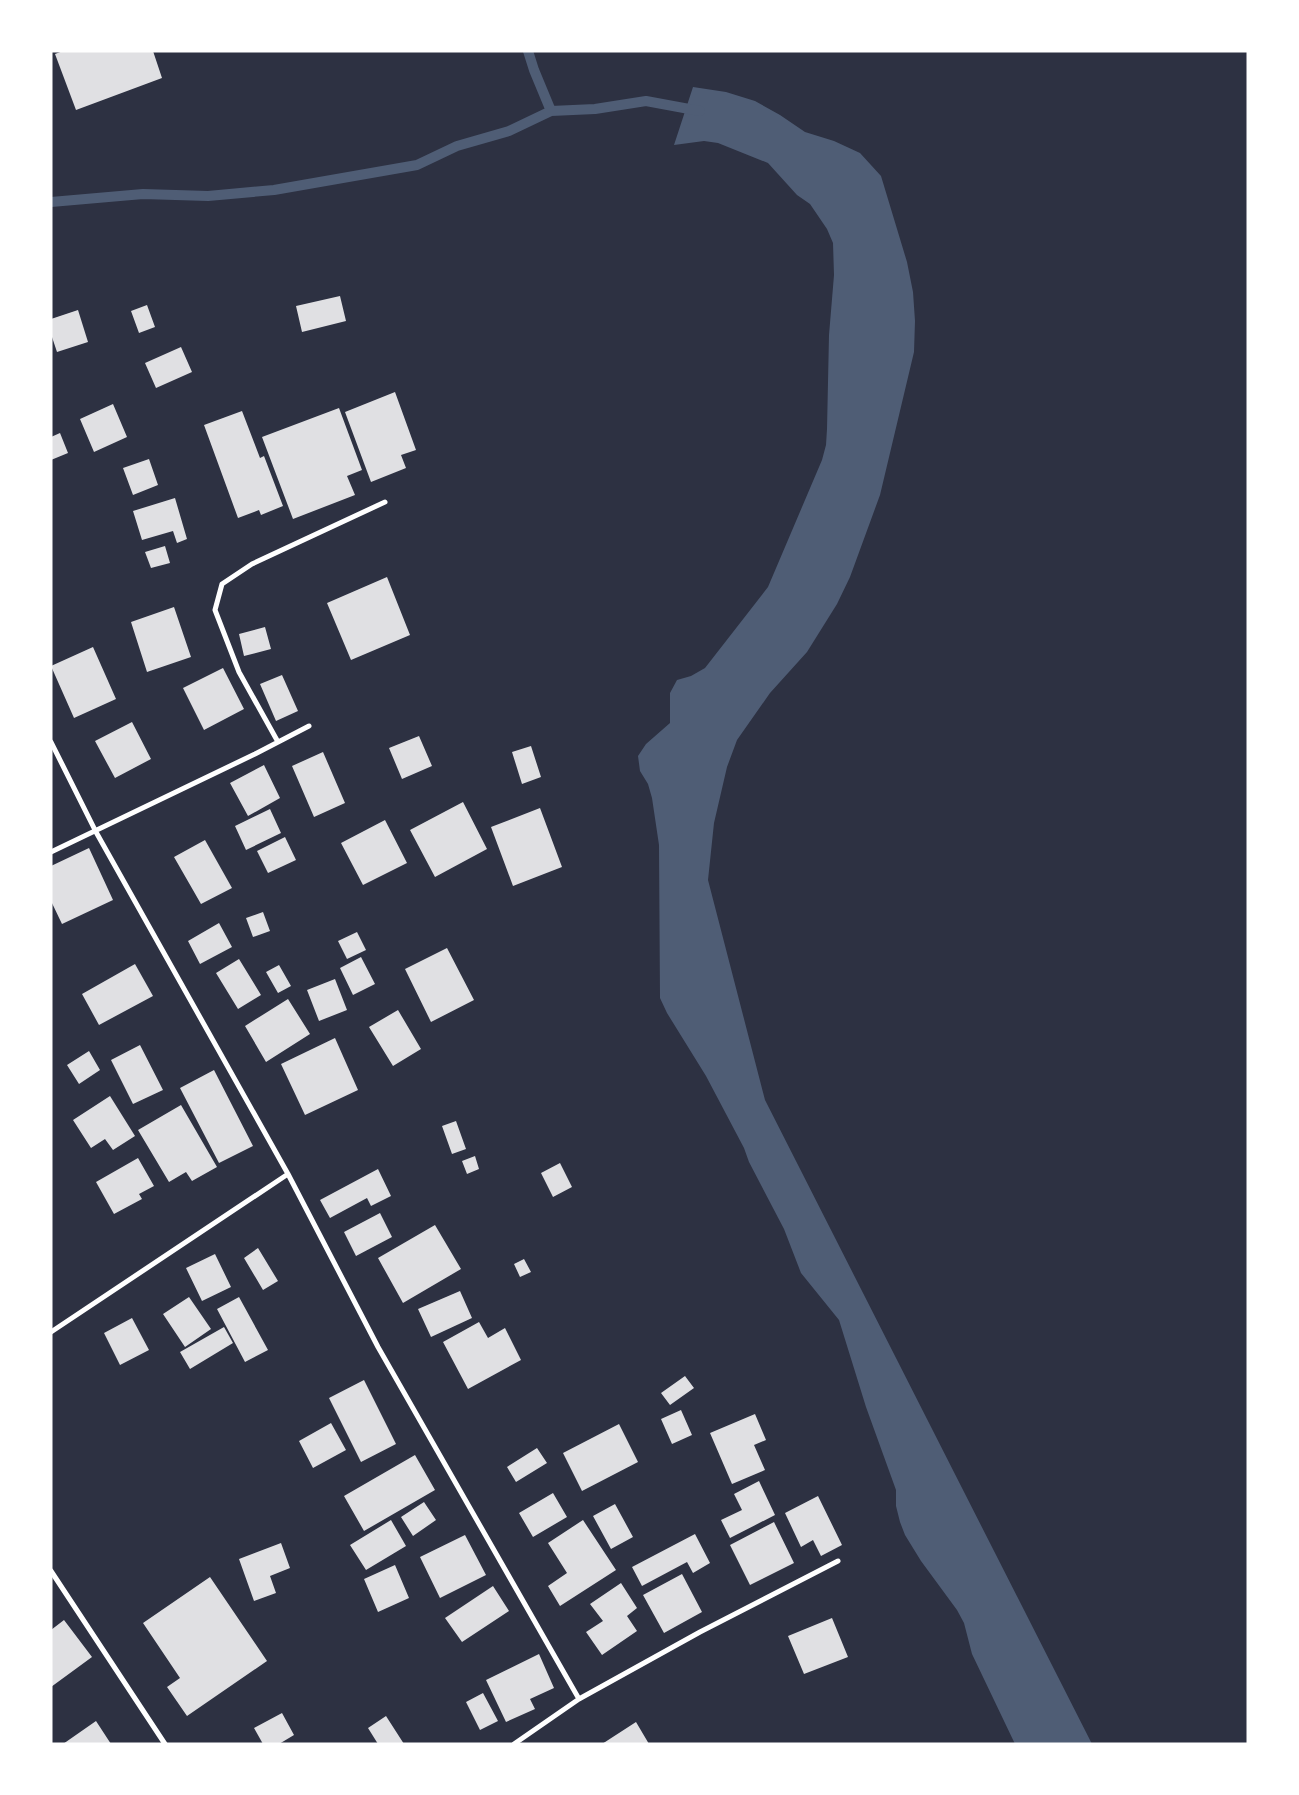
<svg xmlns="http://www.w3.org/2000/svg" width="1299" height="1795" font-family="Quicksand,sans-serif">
<rect width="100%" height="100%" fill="#2d3142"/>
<path fill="#4f5d75" d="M693,87L726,92L755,101L780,115L805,132L834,141L860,153L881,176L907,262L913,292L915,321L914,352L880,495L850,577L837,604L807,652L770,693L737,740L727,767L714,823L708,880L765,1100L1092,1744H1015L972,1654L964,1623L957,1610L921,1561L905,1535L900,1522L896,1506V1490L866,1407L839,1320L801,1273L784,1229L749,1162L744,1148L706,1076L667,1013L660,998L659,845L652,798L648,784L640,771L638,756L646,744L670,723V693L677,680L691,676L705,668L768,587L822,460L826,445L827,429L829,335L834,275L833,243L827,229L810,204L797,195L768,163L718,143L704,141L674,145Z"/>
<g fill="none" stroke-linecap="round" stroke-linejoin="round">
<path stroke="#4f5d75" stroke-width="10" d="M528,51L534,70L551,111
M51,202L143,194L208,196L274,190L417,165L457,146L509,131L551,111L595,109L646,101L700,111"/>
</g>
<path fill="#e0e0e3" d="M63,51H153L162,78L76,110L55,54Z
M340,296L346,321L302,332L296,306Z
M147,305L155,327L139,333L131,311Z
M78,310L88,342L57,352L51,334V319Z
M181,347L192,372L156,388L145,363Z
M395,392L416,450L401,455L406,468L371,482L345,412Z
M113,404L127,437L94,452L80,419Z
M339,408L362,470L347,476L355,495L293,519L262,437Z
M242,411L260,458L264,456L283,506L261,515L259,510L238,518L204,425Z
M60,433L68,453L51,460V437Z
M149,459L158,485L133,495L123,468Z
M175,498L187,539L177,543L173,531L142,540L133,511Z
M165,546L170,563L151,568L145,552Z
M387,577L410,635L351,660L327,603Z
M174,607L191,657L147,672L131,622Z
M265,627L271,649L244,656L239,634Z
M93,647L116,699L74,718L51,666Z
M223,668L244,709L204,730L183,688Z
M282,675L298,711L276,721L260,684Z
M132,722L151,759L115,778L95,741Z
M419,736L432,766L402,779L389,748Z
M531,746L541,777L522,784L512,752Z
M323,752L345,803L314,817L292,766Z
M264,765L280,798L248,816L230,783Z
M463,802L487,849L435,877L410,830Z
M540,808L562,867L513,886L491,827Z
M270,809L281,833L246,850L235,826Z
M385,820L407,863L363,885L341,843Z
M285,837L296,860L268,873L257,851Z
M205,840L232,888L201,904L174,857Z
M89,848L113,900L62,924L51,901V866Z
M263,912L270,931L253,937L246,918Z
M219,923L232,947L200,964L188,941Z
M357,932L366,950L347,959L338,941Z
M447,948L474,1000L431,1022L405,969Z
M361,957L375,984L353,995L340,968Z
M239,959L261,995L238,1009L216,973Z
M135,964L153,996L99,1025L82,994Z
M279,965L291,986L278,993L266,972Z
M335,979L347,1010L319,1021L307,990Z
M288,999L310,1034L266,1062L245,1026Z
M398,1010L421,1049L393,1066L369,1027Z
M335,1038L358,1090L305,1115L281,1064Z
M140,1045L163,1090L133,1104L111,1060Z
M89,1051L100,1070L79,1084L67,1065Z
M214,1070L253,1146L219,1163L180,1088Z
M110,1096L135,1136L113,1150L105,1139L91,1148L73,1120Z
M181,1105L217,1167L192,1181L186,1172L169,1182L138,1130Z
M456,1121L466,1149L452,1154L442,1126Z
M475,1156L479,1169L467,1174L462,1161Z
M138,1158L154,1186L139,1194L142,1199L114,1214L96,1182Z
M560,1163L572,1187L553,1197L541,1173Z
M378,1169L391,1196L371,1206L367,1198L330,1218L320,1200Z
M380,1213L392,1237L356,1256L344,1232Z
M435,1225L461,1269L403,1303L378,1258Z
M258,1248L278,1281L263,1290L244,1258Z
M215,1254L231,1287L202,1301L186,1268Z
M524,1259L531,1272L520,1277L514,1264Z
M460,1291L472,1318L431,1337L418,1309Z
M189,1297L211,1329L185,1347L163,1314Z
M239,1297L268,1350L245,1362L217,1309Z
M132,1318L149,1350L120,1365L104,1333Z
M479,1322L488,1338L505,1328L521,1360L468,1389L443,1342Z
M224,1327L233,1343L190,1369L180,1352Z
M685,1376L694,1388L670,1405L661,1393Z
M364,1380L396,1444L361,1462L329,1398Z
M681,1410L692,1435L672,1444L661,1419Z
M755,1414L766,1440L754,1445L765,1470L732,1484L710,1433Z
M331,1423L346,1450L313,1468L299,1441Z
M619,1424L638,1462L582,1491L563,1453Z
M537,1448L547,1463L516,1482L507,1467Z
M415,1455L435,1490L364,1531L344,1496Z
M759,1481L775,1515L730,1538L721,1520L742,1510L734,1494Z
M553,1493L567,1517L533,1537L519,1513Z
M818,1496L842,1545L821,1556L813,1540L801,1547L785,1513Z
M424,1502L436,1520L413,1536L401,1517Z
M615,1504L633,1537L611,1549L593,1516Z
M391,1520L406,1546L366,1570L350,1545Z
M583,1520L616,1570L560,1606L548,1586L567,1573L548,1543Z
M774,1522L794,1563L750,1585L730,1545Z
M695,1534L710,1563L693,1573L687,1562L642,1586L632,1567Z
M465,1535L486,1575L440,1598L420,1557Z
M281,1543L290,1568L270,1576L276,1593L254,1601L239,1559Z
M395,1565L409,1598L378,1612L364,1579Z
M682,1574L702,1612L664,1633L643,1595Z
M210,1577L267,1661L187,1716L167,1687L180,1678L143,1623Z
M621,1583L637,1608L627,1616L637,1631L602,1655L586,1632L603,1621L590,1604Z
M493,1586L509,1611L462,1642L445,1618Z
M832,1618L848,1657L804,1674L788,1636Z
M64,1620L92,1657L51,1687V1630Z
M539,1654L554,1688L530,1699L535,1709L506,1722L486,1680Z
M483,1693L498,1721L480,1730L466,1702Z
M282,1713L294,1735L279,1744H263L254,1728Z
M386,1716L404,1744H378L368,1728Z
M96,1721L111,1744H63Z
M636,1722L649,1744H602Z"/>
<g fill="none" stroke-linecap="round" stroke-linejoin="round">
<path stroke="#fff" stroke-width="5" d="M51,742L96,832L288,1174L378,1347L579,1699
M278,742L239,672L215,610L222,584L252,564L385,502
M51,852L255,754L309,726
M51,1332L288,1174
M51,1571L165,1744
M514,1744L579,1699L700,1632L838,1561"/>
</g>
<rect width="1299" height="1795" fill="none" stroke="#ffffff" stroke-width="105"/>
</svg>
